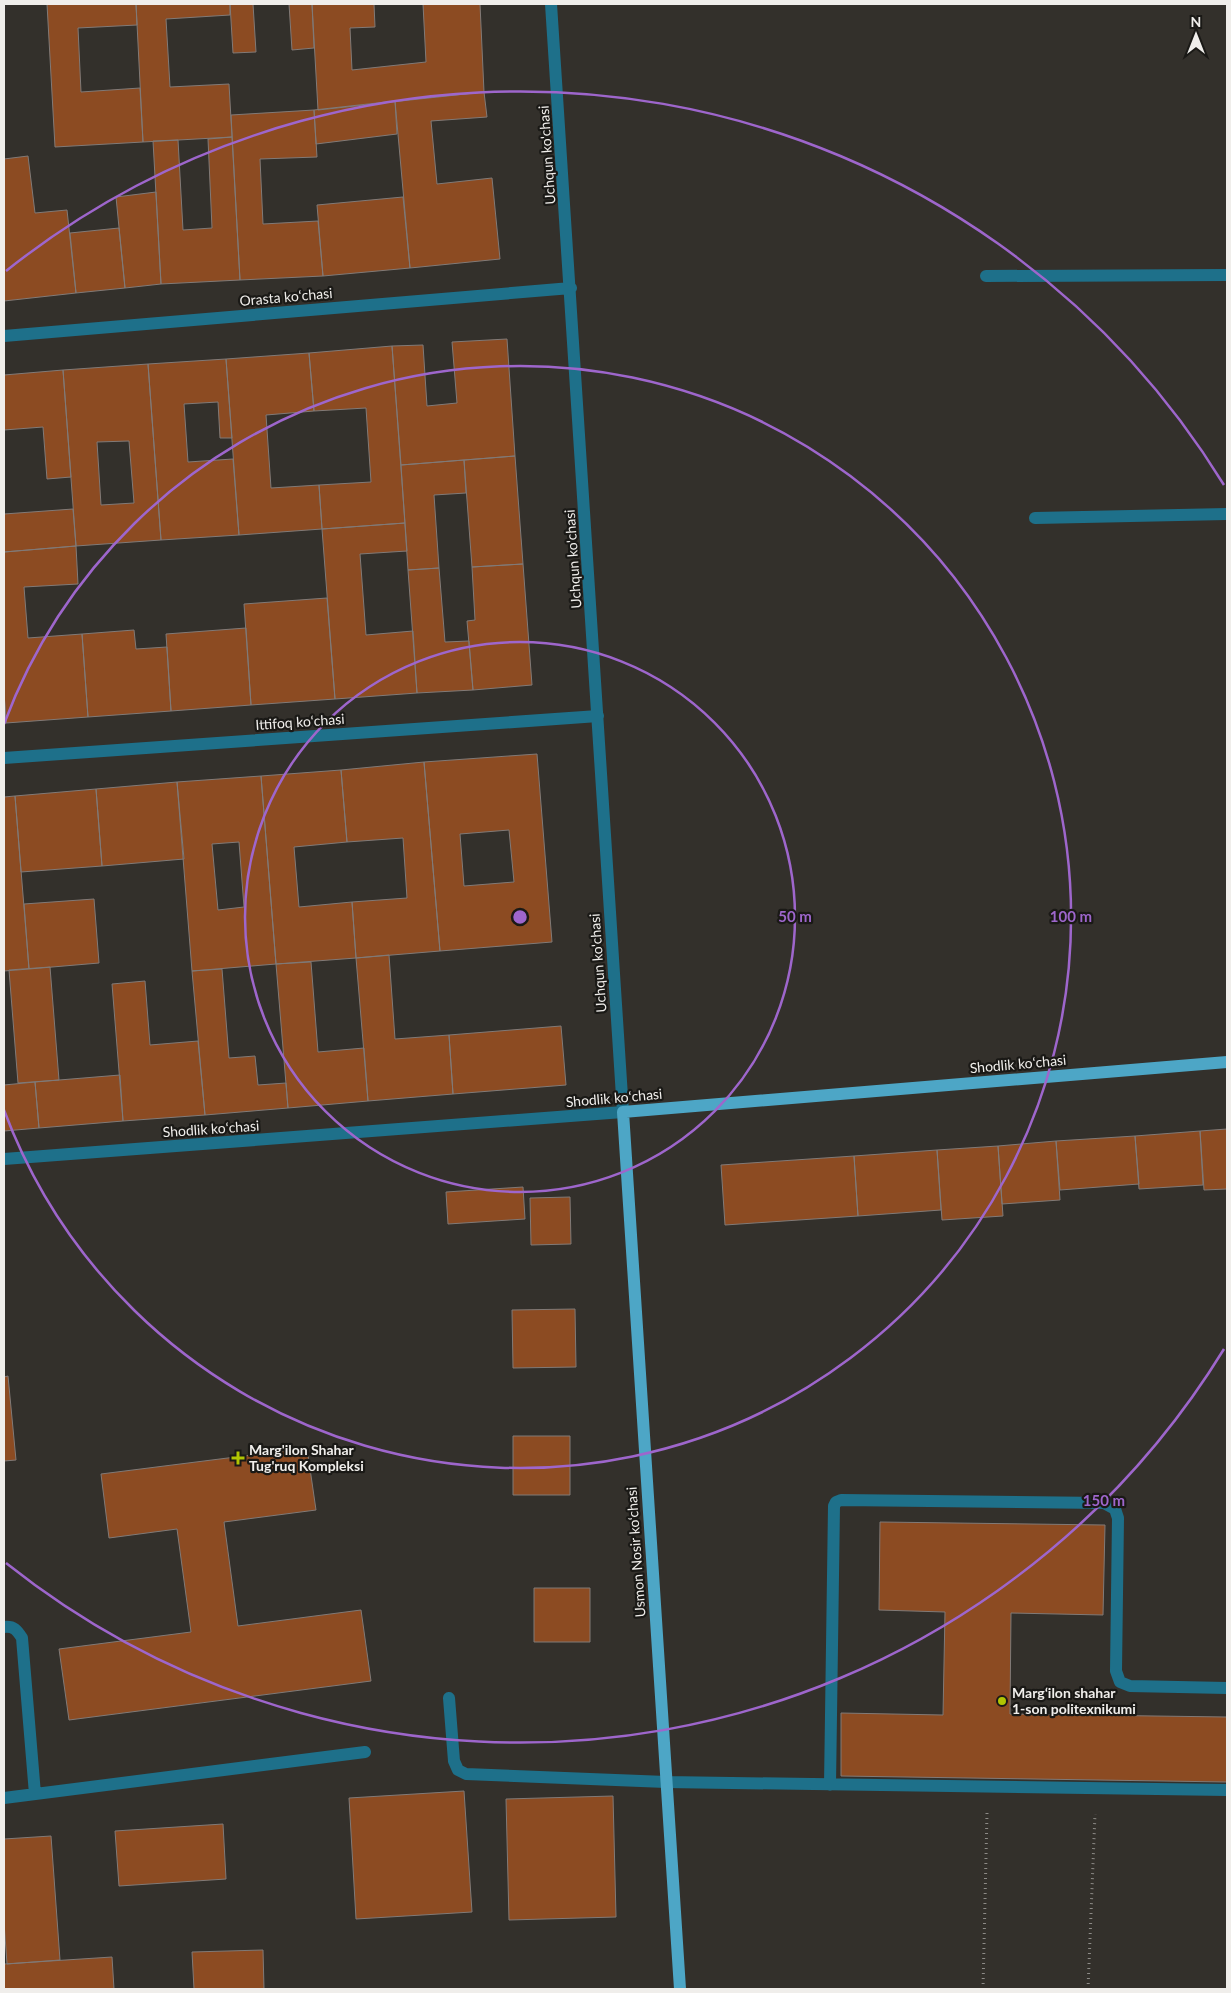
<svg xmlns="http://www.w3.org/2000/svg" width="1231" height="1993" font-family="Lato,sans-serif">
<rect width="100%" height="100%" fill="#33302b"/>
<path fill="#8c4b22" stroke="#817a77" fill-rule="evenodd" d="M47,4H136L137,25L78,28L81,92L140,88L143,142L55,147Z
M136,4H230V15L166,19L170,87L229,84L232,137L143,142Z
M230,4H253L256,52L233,53Z
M289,4H312L314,48L292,50Z
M312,4H374L375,27L350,28L352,70L426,62L423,4H480L484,92L318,110Z
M484,92L487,117L431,121L437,184L492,178L500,259L410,268L395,101Z
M395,101L397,134L316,144L314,110Z
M314,110L317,157L260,159L263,224L318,221L323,276L240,280L231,115Z
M232,137L240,280L161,284L153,141L178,140L183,230L212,228L208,139Z
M28,156L35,213L67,210L76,293L4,301V159Z
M156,192L161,284L125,288L116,197Z
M403,197L410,268L323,276L317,205Z
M119,228L125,288L76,293L70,233Z
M507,339L515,456L401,465L392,346L423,345L427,406L457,403L452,342Z
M392,346L405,523L322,529L319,485L371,482L366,408L314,411L309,353Z
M309,353L314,411L266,415L271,488L319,485L322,529L239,535L226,359Z
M226,359L232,438H220L218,402L184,404L188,462L233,459L239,535L161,540L148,364Z
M148,364L161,540L76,546L63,370ZM129,441L134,503L101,505L97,442Z
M63,370L71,477L47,479L43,427L4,430V375Z
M515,456L523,564L472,567L464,460Z
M464,460L466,493L434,495L439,568L408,570L401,465Z
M73,509L76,546L4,552V514Z
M405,523L407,551L360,554L366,635L413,631L417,693L335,699L322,529Z
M76,546L78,584L24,587L28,638L82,634L88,717L6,723L4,692V552Z
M523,564L532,685L473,690L467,621L475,620L472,567Z
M439,568L445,642L469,641L473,690L417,693L408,570Z
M327,598L335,699L251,705L244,604Z
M246,628L251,705L171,711L166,634Z
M134,630L136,649L167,647L171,711L88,717L82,634Z
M4,692L6,723H4Z
M537,754L552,942L440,951L424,762ZM509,830L514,882L464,886L460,834Z
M424,762L440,951L356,958L352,902L407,898L403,838L347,842L341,770Z
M341,770L347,842L294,847L299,907L352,902L356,958L276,964L261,776Z
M261,776L276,964L192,971L177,782ZM239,842L244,907L218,910L212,844Z
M177,782L184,859L102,866L96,789Z
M96,789L102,866L21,872L15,796Z
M15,796L29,969L4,971V797Z
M94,899L99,963L29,969L24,904Z
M389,955L395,1039L449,1035L453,1094L368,1101L356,958Z
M311,962L318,1052L364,1048L368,1101L288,1108L276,964Z
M50,967L59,1080L18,1083L9,970Z
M222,969L229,1058L255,1056L258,1085L286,1083L288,1108L205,1115L192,971Z
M145,981L150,1045L198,1041L205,1115L123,1121L112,984Z
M561,1026L566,1085L453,1094L449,1035Z
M120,1075L123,1121L39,1128L35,1082Z
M35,1082L39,1128L4,1131V1085Z
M1227,1129V1189L1204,1190L1200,1131Z
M1200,1131L1203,1185L1139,1189L1135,1136Z
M1135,1136L1139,1184L1060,1190L1056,1141Z
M1056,1141L1060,1200L1002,1204L998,1146Z
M998,1146L1003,1216L942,1220L937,1150Z
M937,1150L941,1210L858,1216L854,1156Z
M854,1156L858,1216L725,1225L721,1165Z
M523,1187L525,1219L448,1224L446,1192Z
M570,1197L571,1244L531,1245L530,1198Z
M575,1309L576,1367L513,1368L512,1310Z
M8,1376L16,1460L4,1461V1377Z
M513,1436H570V1495H513Z
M307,1448L316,1510L224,1522L238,1626L361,1610L371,1681L69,1720L59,1649L191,1632L177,1529L109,1538L101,1474Z
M880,1522L1105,1525L1103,1615L1011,1613L1010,1714L1227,1717V1782L841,1776V1713L943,1715L945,1612L879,1610Z
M534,1588H590V1642H534Z
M464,1791L472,1912L356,1919L349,1798Z
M613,1796L616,1917L509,1920L506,1799Z
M223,1824L226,1879L119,1886L115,1831Z
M51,1836L60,1960L7,1964L4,1922V1839Z
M263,1950L264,1989H194L192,1952Z
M112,1957L114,1989H4V1964Z"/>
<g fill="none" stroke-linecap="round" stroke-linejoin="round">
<path stroke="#8d8b87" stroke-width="3" stroke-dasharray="1 4" stroke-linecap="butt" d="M983,1989L987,1813
M1088,1989L1095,1814"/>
<path stroke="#1e708a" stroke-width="12" d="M986,276L1227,275
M4,336L571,288
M1035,518L1227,514
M4,758L598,716
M4,1159L623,1112L551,4
M4,1627C14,1626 17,1630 22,1638L35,1794
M449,1698L454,1761L458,1770L466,1774L666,1782L1227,1790
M830,1785L834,1506L836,1502L841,1500L1104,1503L1115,1509L1118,1518L1116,1671L1120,1682L1130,1686L1227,1688
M4,1798L365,1752"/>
<path stroke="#4da6c6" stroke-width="12" d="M680,1989L623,1112L1227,1062"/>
</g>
<g fill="none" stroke="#9e66cc" stroke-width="2.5">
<circle cx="520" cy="917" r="275"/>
<path d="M4 724A551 551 0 1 1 4 1110"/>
<path d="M1224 1349A826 826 0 0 1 6 1563M6 271A826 826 0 0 1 1224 485"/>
</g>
<g fill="#b0c503" stroke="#1a1916" stroke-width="2">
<path d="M235.5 1450.5h5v5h5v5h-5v5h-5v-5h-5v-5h5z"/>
<circle cx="1002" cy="1701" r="5"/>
</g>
<g text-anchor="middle" stroke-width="4.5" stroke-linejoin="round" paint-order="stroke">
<g font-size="14" fill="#f0eeeb" stroke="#1a1916">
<text transform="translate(547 155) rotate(-94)" y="5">Uchqun ko'chasi</text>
<text transform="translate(286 297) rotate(-5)" y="5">Orasta koʻchasi</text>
<text transform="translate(573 559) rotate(-94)" y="5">Uchqun ko'chasi</text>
<text transform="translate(300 722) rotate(-4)" y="5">Ittifoq koʻchasi</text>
<text transform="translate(598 963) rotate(-94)" y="5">Uchqun ko'chasi</text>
<text transform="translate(1018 1064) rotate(-5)" y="5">Shodlik koʻchasi</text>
<text transform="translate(614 1098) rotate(-5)" y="5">Shodlik koʻchasi</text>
<text transform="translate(211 1129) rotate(-4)" y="5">Shodlik koʻchasi</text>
<text transform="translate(636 1552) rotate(-94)" y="5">Usmon Nosir ko‘chasi</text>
</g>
<g font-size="14" font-weight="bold" fill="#f0eeeb" stroke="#1a1916" text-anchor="start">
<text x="249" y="1455">Marg'ilon Shahar<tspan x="249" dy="16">Tug'ruq Kompleksi</tspan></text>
<text x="1012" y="1698">Margʻilon shahar<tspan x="1012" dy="16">1-son politexnikumi</tspan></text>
</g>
</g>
<circle cx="520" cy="917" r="8" fill="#9e66cc" stroke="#1a1916" stroke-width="2.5"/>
<g font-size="15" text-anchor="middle" font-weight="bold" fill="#9e66cc" stroke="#1a1916" stroke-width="4.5" stroke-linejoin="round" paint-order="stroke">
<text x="795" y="922">50 m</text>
<text x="1071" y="922">100 m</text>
<text x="1104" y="1506">150 m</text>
</g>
<rect width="1231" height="1993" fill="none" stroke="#f0eeeb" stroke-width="10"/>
<g transform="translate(1196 35)" stroke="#1a1916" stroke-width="4" paint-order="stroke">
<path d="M0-4L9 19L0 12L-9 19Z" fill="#f0eeeb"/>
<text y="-8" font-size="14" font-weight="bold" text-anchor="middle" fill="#f0eeeb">N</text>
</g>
</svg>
